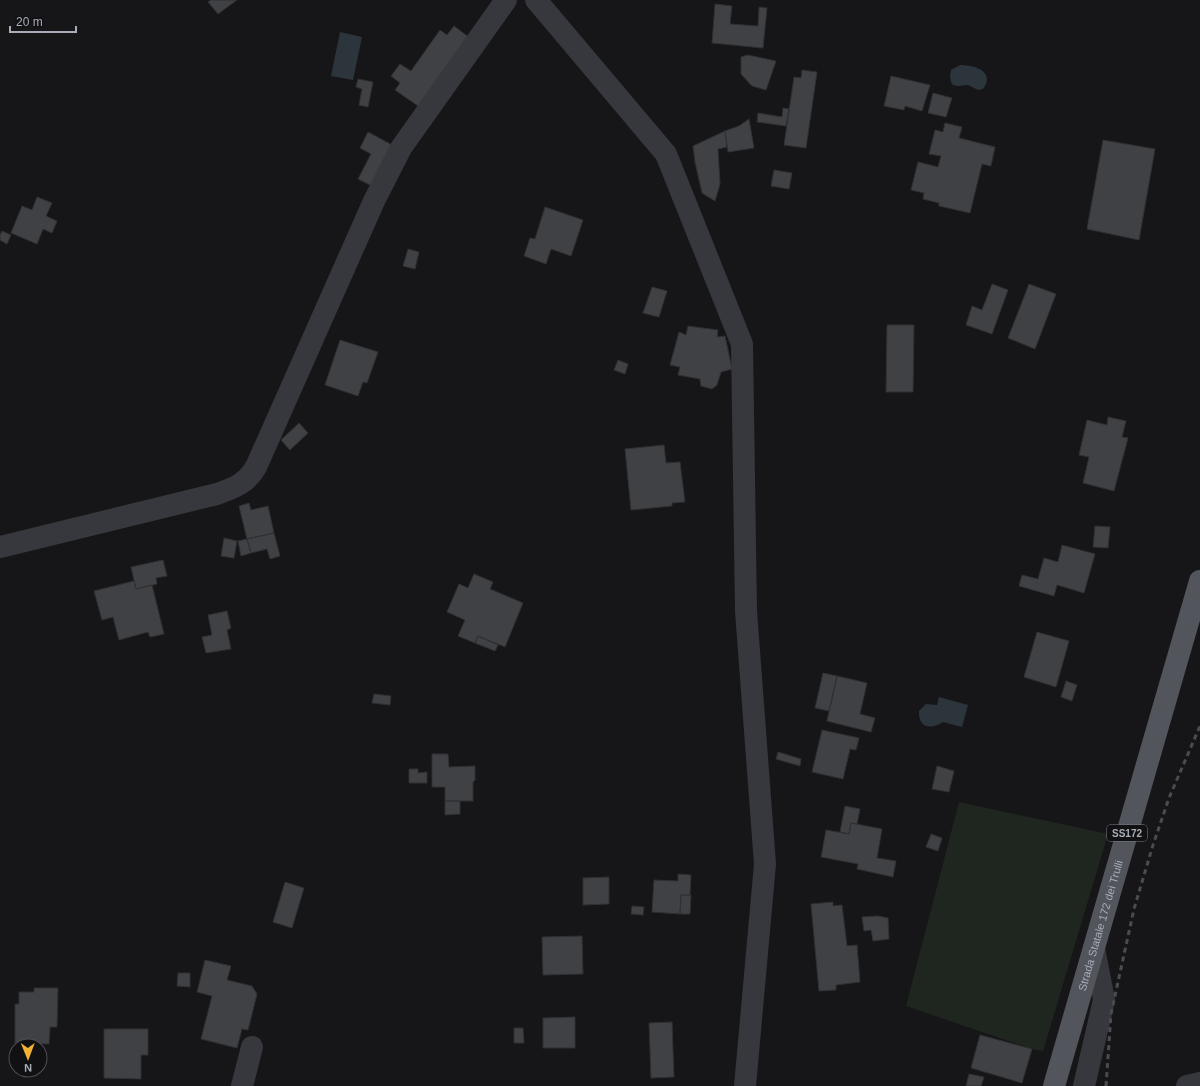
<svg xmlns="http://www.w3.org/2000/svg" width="1200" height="1086" font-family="Helvetica,sans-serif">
<rect width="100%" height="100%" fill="#161618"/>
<path fill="#1e261f" d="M959,802L1108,834L1043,1051L1032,1049L906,1006Z"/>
<path fill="#2c353c" d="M340,32L362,37L353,80L331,76Z
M960,65C974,65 996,71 983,89L978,90L968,85L958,86L953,85L951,82L950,77L951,70Z
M939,697L968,705L962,727L943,722C931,730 918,728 919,711L926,704L937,705Z"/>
<path fill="#404145" stroke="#303034" d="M211,0H237L218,14L208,2Z
M715,4L732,6L730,24L758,26L759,7L767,8L763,48L712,43Z
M454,26L470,38L421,108L395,90L400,83L391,76L400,64L411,71L440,30L447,35Z
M748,55L776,61L766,90L752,86L741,74V57Z
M802,70L817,72L806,148L784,145L794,77L801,78Z
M891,76L930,85L922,111L905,106L904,110L884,106Z
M358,79L373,82L368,107L359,105L362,89L356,87Z
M933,93L952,98L946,117L928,113Z
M783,108L789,109L786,126L757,122L758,113L782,117Z
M749,119L754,148L728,152L725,131L739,126Z
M945,123L962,127L959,138L995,147L991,166L982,164L970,213L939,206V203L923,199L924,193L911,190L918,162L938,167L941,156L929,154L935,130L943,132Z
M725,131L727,147L718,149L720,184L715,201L702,193L695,162L693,146Z
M368,132L394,146L374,187L358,179L371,154L360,148Z
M1103,140L1155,149L1139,240L1087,229Z
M774,170L792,173L789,189L771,186Z
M37,197L52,203L46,216L57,221L52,233L43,229L37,244L11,233L22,206L32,210Z
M545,207L583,220L571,256L551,249L546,264L524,256L530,238L535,239Z
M2,231L11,235L7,244L0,240V235Z
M408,249L419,252L415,269L403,266Z
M992,284L1008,290L992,334L966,325L972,306L982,310Z
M1029,284L1056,294L1035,349L1008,338Z
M652,287L667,291L659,317L643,313Z
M887,325H914L913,392H886Z
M688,326L718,330L717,337L725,336L732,369L721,372L717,385L712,389L701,386L700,379L678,375L680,367L670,365L679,332L686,335Z
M340,340L378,352L367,383L363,382L358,396L325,385Z
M618,360L628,364L625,374L614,370Z
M1108,417L1126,421L1122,437L1128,438L1114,491L1083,483L1089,457L1079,455L1087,420L1107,425Z
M299,423L308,433L290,450L281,440Z
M664,445L666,463L680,462L685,502L672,503V506L631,510L625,449Z
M249,503L251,510L268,506L274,533L247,539L239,506Z
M1095,526L1110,527L1108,548L1093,547Z
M274,533L280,556L270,559L267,549L251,553L247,539Z
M224,538L237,541L234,558L221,556Z
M247,539L251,553L241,556L238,541Z
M1062,545L1095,554L1084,593L1057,585L1054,596L1019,586L1022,575L1038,579L1044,558L1058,562Z
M163,560L167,576L156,578L157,584L136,589L131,567Z
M474,574L493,582L490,589L523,603L505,647L478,636L475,643L458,636L465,620L447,612L459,584L468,588Z
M134,581L136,589L152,585L164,634L150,637L148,632L119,640L113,617L102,620L94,591Z
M227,611L231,628L227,630L231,649L206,653L202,637L212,635L208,615Z
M1037,632L1069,641L1056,687L1024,677Z
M478,636L498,645L495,651L475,643Z
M823,673L837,676L829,711L815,708Z
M837,676L867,683L860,714L875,718L871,732L827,721Z
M1066,681L1077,685L1072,701L1061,697Z
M374,694L391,696L390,705L372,703Z
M822,730L859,738L856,750L850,749L843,779L812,772Z
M778,752L801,759L800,766L776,759Z
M432,754H448L449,767L475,766V780L473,782V801H445V787H432Z
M937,766L954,771L949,792L932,789Z
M409,769H418V773L427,772V783H409Z
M445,801H460V814L445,815Z
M845,806L860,809L857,824L851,823L849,834L840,832Z
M851,823L882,829L877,858L896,861L893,877L857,869L858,864L821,857L826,830L849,834Z
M931,834L942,838L938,851L926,847Z
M678,874L691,875L690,895H681L680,914L652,912L654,880L678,881Z
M609,877V904L583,905V878Z
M285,882L304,888L292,928L273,922Z
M681,895H691L690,914H680Z
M833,902V906L842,905L847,946L857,945L860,982L836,985V990L819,991L811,904Z
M632,906L644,907L643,915L631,914Z
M878,916L888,918L889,939L873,941L871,930L864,931L862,917Z
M582,936L583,974L543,975L542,937Z
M205,960L231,966L227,980L252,986L257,994L248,1030L242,1029L237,1048L201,1039L212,996L197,992Z
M178,973H190V987L177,986Z
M34,988H58L57,1027H50L49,1044L15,1043V1004H19V992H34Z
M575,1017V1048H543V1018Z
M672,1022L674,1077L651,1078L649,1023Z
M514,1028H523L524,1043H514Z
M104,1029H148V1055H141V1079L104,1078Z
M980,1035L1032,1049L1022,1083L971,1068Z
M969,1074L984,1077L981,1086H966Z"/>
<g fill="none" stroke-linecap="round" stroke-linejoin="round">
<path stroke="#37383d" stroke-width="22" d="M536,0L666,154L742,344L746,611L765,864L745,1086
M0,547L217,494C234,488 247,483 256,467L374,201L401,148L506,0
M242,1086L252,1047
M1084,1086L1104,1000L1094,948
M1187,1086L1200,1083"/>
<path stroke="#53555c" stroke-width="22" id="s1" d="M1054,1086L1200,581"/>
<path stroke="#4a4c52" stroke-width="3" stroke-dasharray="5 4" stroke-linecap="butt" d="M1106,1086L1111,1014L1134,909L1153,845L1169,798L1200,726"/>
</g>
<g text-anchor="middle" stroke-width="3" stroke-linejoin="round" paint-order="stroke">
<rect fill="#111113" stroke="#7b7e86" stroke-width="1" x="1107" y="825" width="40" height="16" rx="3"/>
<g font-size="10" font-weight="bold" fill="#a8adb8">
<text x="1127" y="837">SS172</text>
</g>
<g font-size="11" fill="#a8adb8" stroke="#111113">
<text dy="4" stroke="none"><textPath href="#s1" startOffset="167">Strada Statale 172 dei Trulli</textPath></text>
</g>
</g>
<g transform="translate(28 1058) rotate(179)"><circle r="19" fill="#111113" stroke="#4d4f55"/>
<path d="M0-3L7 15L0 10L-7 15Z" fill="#f2b134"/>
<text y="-6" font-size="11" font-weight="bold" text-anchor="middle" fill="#a8adb8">N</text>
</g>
<path d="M10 26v6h66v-6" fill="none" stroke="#a8adb8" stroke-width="2"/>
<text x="16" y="26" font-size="12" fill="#a8adb8" stroke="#111113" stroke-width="3" paint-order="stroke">20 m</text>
</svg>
